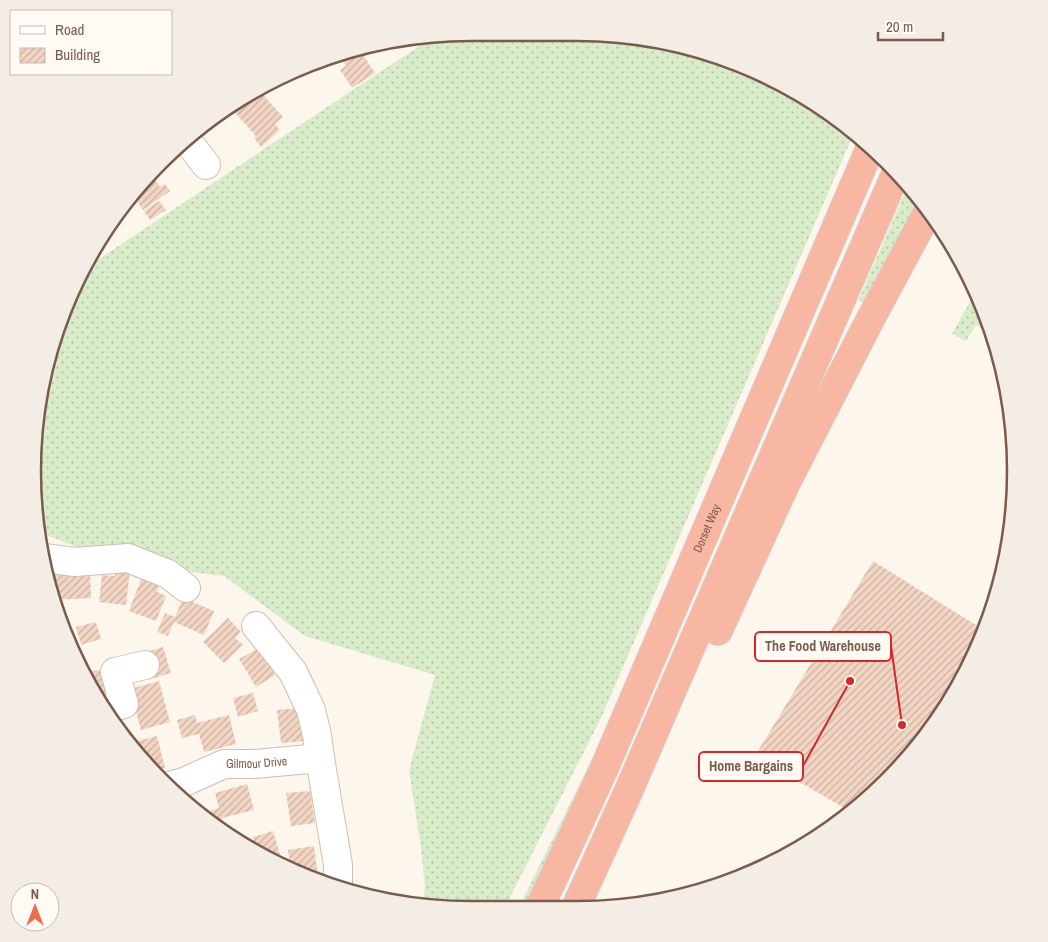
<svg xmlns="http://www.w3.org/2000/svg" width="1048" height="942" font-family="'Archivo Narrow',sans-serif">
<defs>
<pattern id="grass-dots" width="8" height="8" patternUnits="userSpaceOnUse" patternTransform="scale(1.25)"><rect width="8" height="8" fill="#d8ecc9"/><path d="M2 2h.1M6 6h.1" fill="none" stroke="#b4c2a5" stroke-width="1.8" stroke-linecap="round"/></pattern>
<pattern id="building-hatch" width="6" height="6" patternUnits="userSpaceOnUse" patternTransform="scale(1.25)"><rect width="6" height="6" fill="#f3d5c3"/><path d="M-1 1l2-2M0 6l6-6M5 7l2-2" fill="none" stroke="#cab0a1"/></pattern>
</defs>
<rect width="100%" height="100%" fill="#fdf6ec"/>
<path fill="url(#grass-dots)" d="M471,33L662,41L796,91L854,133L601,718L504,909H442L423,905L425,887L421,848L409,770L435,675L305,636L224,576L191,572L128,551L77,547L41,533L33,471L41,385L78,277L81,271L395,62L436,36Z
M908,186L921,200L865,303L858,301Z
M976,291L992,335L976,325L966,341L952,334Z
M589,765L603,771L539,909H518Z"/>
<path fill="url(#building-hatch)" d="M356,51L360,57L363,55L375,73L352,88L340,70L346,66L341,58L323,69L319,63Z
M258,89L283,117L275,124L280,130L261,147L254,138L256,136L230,107Z
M152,175L160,187L165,184L170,191L143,210L137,201L134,203L130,197Z
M159,201L166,210L150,220L144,211Z
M873,561L984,630L957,690L906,760L851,812L755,756Z
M115,569L130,570L126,605L99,602L102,575L115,576Z
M90,573L91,598L53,600L47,584L46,575Z
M141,579L159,586L157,592L166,596L156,621L129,611Z
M183,598L214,611L204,635L174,622L168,636L157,632L165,613L175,617Z
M228,618L241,632L235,638L243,645L224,663L203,642Z
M96,622L101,639L81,645L76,627Z
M163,647L171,673L154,678L146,652Z
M259,648L275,675L256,687L239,659Z
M101,669L109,699L102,701L84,674Z
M159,681L170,722L141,730L130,689Z
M253,693L258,711L238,717L233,698Z
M301,708L305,741L281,743L277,710Z
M195,715L197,723L229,715L236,744L204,752L199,734L182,738L177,720Z
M157,736L165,768L153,771L141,760L130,743Z
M247,784L254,810L222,818L224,828L221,829L200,815V814L219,808L215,793Z
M310,791L315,823L291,826L286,793Z
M273,831L280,855L267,858L257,852L256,849L262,847L256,848L253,837Z
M314,846L318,879H317L291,869L288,850Z"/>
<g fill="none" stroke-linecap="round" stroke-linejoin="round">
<g stroke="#d1beb0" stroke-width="30">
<g id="minor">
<path d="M187,140L206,165"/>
<path d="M44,558L75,562L128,558L168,574L186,588"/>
<path d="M107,709L124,704L115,672L145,665"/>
<path d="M320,758L338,865V887"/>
<path id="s1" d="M169,786L184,782L224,764H254L320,758L317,735L311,710L293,672L256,626"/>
</g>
</g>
<g stroke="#dad1cd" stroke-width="30">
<g id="highway">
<path d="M718,631L785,485L871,318L929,210"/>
<path id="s2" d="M539,909L603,771L871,146"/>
<path d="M575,909L629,790L896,173"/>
</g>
</g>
<use href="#minor" stroke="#fff" stroke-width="28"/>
<use href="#highway" stroke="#f7b7a3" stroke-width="28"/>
</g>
<g text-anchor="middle" stroke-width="4" stroke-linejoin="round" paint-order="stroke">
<g font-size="12" fill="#7a5c4d" stroke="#fffaf3">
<text dy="4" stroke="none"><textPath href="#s2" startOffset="416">Dorset Way</textPath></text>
<text dy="4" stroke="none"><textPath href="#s1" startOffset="92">Gilmour Drive</textPath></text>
</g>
</g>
<path d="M0 0H1048V942H0ZM471 41H577A430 430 0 0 1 1007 471V471A430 430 0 0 1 577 901H471A430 430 0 0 1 41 471V471A430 430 0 0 1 471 41Z" fill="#f4ede6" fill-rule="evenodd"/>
<path fill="none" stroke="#7a5c4d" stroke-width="2.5" d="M471 41H577A430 430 0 0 1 1007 471V471A430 430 0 0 1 577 901H471A430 430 0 0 1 41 471V471A430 430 0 0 1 471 41Z"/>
<path fill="none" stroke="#d62828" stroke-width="2" d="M902 725L891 646M850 681L803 766"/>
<g fill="#d62828" stroke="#fffaf3" stroke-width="2">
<circle cx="902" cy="725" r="5"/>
<circle cx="850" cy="681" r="5"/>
</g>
<g fill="#fffaf3" stroke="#d62828" stroke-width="2">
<rect x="755" y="632" width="136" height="29" rx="5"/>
<rect x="699" y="752" width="104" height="29" rx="5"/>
</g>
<g font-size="14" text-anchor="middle" font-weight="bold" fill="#7a5c4d">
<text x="823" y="651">The Food Warehouse</text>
<text x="751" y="771">Home Bargains</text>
</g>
<rect x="10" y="10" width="162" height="65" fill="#fffaf3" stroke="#cabbb1"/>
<rect x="20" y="26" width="25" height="8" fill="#ffffff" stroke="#cabbb1"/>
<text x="55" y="35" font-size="15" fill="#7a5c4d">Road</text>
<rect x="20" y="48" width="25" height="15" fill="url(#building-hatch)" stroke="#cabbb1"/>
<text x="55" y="60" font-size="15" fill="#7a5c4d">Building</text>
<g transform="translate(35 907)"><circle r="24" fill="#fffaf3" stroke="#cabbb1"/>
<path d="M0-4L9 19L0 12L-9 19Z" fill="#e76f51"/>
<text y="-8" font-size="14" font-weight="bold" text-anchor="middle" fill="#7a5c4d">N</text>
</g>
<path d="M878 32v8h65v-8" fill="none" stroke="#7a5c4d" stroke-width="2.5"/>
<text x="886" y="32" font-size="15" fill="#7a5c4d" stroke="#fffaf3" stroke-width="4" paint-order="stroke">20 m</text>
</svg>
